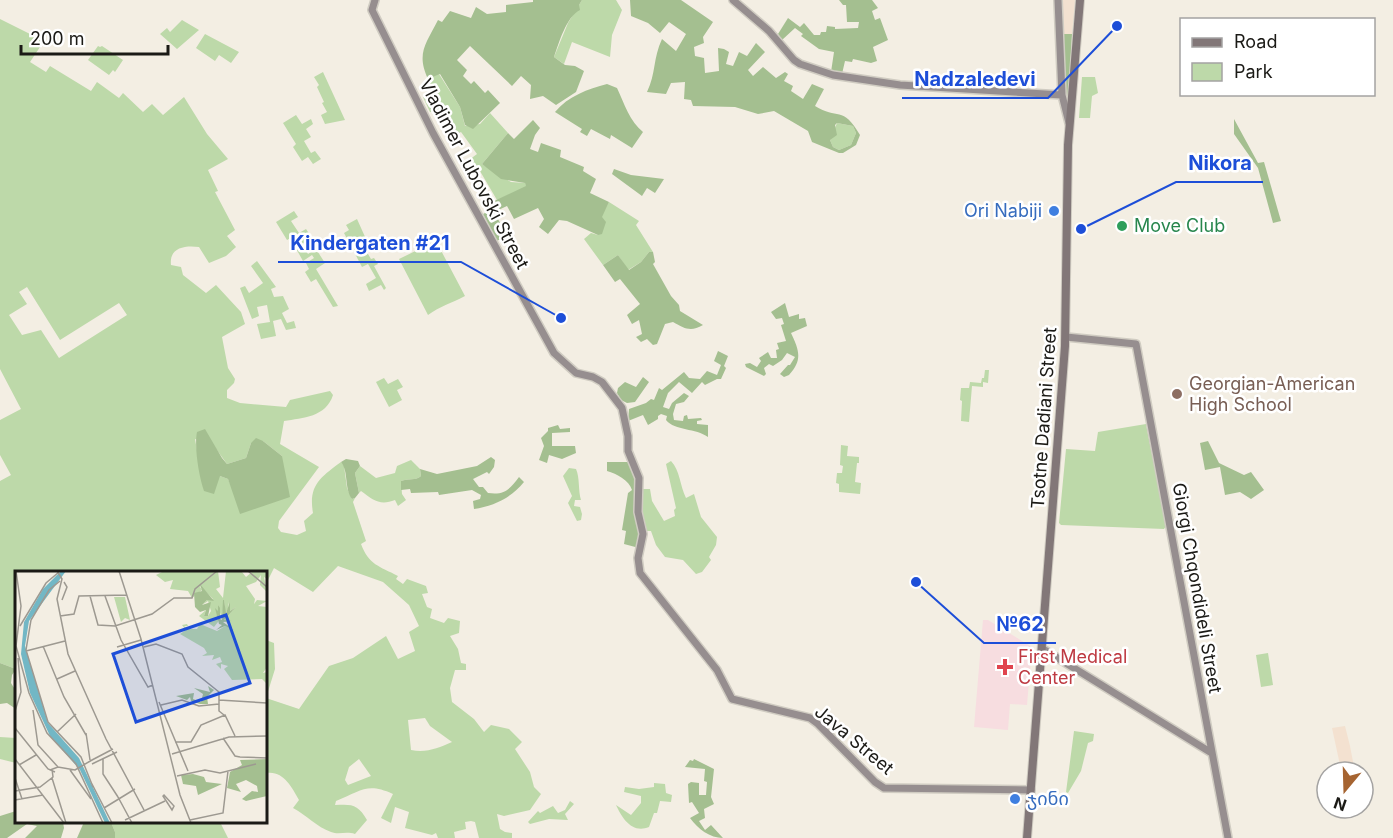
<svg xmlns="http://www.w3.org/2000/svg" width="1393" height="838" font-family="Inter,'Noto Sans Georgian',sans-serif">
<rect width="100%" height="100%" fill="#f3eee3"/>
<path fill="#f3e1d0" d="M1062,0H1075L1072,34H1063Z
M1345,726L1350,746L1355,772H1344L1342,765H1340L1332,728Z"/>
<path fill="#f7dde0" d="M983,620H988L1032,647L1027,705L1010,704L1008,730L974,727Z"/>
<path fill="#bdd9a9" fill-rule="evenodd" d="M582,0H616L622,10L612,35L610,57L572,42L564,64L554,57L568,23Z
M0,19L44,41L30,62L46,72L50,66L91,91L97,82L119,98L123,93L143,112L152,104L163,115L184,97L207,134L228,159L208,170L218,191L215,192L235,230L227,236L236,247L226,256L209,263L199,247C184,245 169,248 171,265L181,267L183,275L206,293L216,285L241,312L245,324L222,337L228,368L235,379L234,383L227,390V398L240,403L286,407L290,400L330,391L333,395C326,417 303,418 284,421L280,444L319,467L279,521L278,528L281,532L297,535L306,531L304,521L313,513C308,485 321,477 341,462L344,466L347,488L352,499L355,498L353,502L366,541L361,544C369,565 379,566 398,576L396,579L403,584L407,579L426,586L428,593L422,594L427,607L432,609L430,618L444,623L448,618L460,621L459,633L450,636L458,649L461,663L466,664V670H455L450,688L452,702L474,719L484,732L491,725L509,729L522,742L515,749L530,772L534,787L541,794L530,810L504,816L497,814L500,829L505,832L512,833V838H479L475,822L471,821L465,822L466,829L454,832L455,838H438L436,833L432,835L405,828L409,812L395,807L391,823L381,818L393,794C367,782 361,791 336,801L335,805C352,804 358,804 367,820L355,834C346,831 339,835 331,832C317,827 306,815 293,808L299,800C292,787 283,770 266,773V640L274,643L275,669L266,698L299,709L329,666L353,658L386,636L398,659L415,651L409,632L419,626L409,605L383,582L338,566L313,592L274,568L266,584V572H16V669L0,663V481L11,475L0,455V420L21,409L0,369ZM27,287L60,340L119,303L127,315L59,358L41,330L22,335L9,315L27,304L19,292ZM195,439L214,446L227,464L246,458L251,443L263,441L282,456L232,488L228,479L220,476L198,456ZM425,718L430,726L452,742C438,748 427,753 411,750L408,720ZM359,759L371,776L348,785L345,780L349,767Z
M182,20L199,30L177,49L160,34L167,28L170,32Z
M205,34L239,52L231,63L219,55L215,61L196,48Z
M98,46L100,47L102,46L123,60L115,72L113,70L109,75L88,60Z
M323,72L345,120L325,124L321,115L327,112L322,103L324,102L317,87L319,85L314,77Z
M439,74L460,107L465,126L480,124L490,113L508,133L482,164L511,182L525,183L527,187L497,200L477,166L472,169L469,160L477,154L461,132L451,137L438,110L430,112L423,97L433,92L428,79Z
M1082,77H1095L1098,93L1092,96L1090,118H1079Z
M296,115L302,124L311,119L313,124L306,129L311,137L304,141L311,153L315,151L321,159L313,164L308,157L302,161L293,147L296,144L283,123Z
M837,123L853,126L856,133L851,145L839,150L833,147L830,140Z
M609,202L639,221L636,225L653,252H649L641,262L628,270L618,255L603,265L584,239L591,233L598,235L601,217Z
M294,211L298,217L291,221L299,233L306,229L312,238L302,244L308,254L316,249L325,263L316,269L338,306L333,307L316,279L311,282L305,272L309,269L306,263L314,258L312,255L303,261L294,245L302,240L298,234L287,240L276,222Z
M357,219L366,239L361,242L371,259L374,258L378,264L374,266L386,288L384,290L381,285L369,291L366,284L376,278L368,264L362,267L344,233L349,230L346,225Z
M436,241L465,296C452,303 440,306 428,315L399,259Z
M257,261L276,287L271,289L274,297L283,296L289,309L282,313L287,323L294,321L296,328L286,330L281,319L273,321L276,336L261,339L257,324L270,322L267,305L257,307L259,316L252,319L240,288L245,286L249,293L263,283L251,266Z
M985,370H989L988,383L983,382V387L972,386L969,422L961,421L962,401L960,400L961,388H969L970,382L981,383L982,378H984Z
M384,378L388,384L398,379L403,387L397,390L402,400L389,407L376,382Z
M1146,424L1166,526L1164,529L1061,525L1059,523L1066,449L1095,451L1098,432Z
M841,445L848,446L847,456L859,457V463H857L855,482L861,483L860,494L839,492V484L836,483L837,473H842L843,466L840,465Z
M411,460L420,469L421,476C416,481 408,478 401,481L402,494L406,500L398,506L395,500C380,506 373,500 361,491L359,493L355,473L360,466L376,478L395,473L397,466Z
M671,461C680,470 680,486 686,498L694,494L701,517L717,537L716,545L709,557L711,560L702,572L696,574L683,560L665,557L656,545L651,531H647L642,515L641,489H650L652,501L664,521L675,516L674,510L676,508L666,464Z
M569,468L576,469C580,478 578,490 581,500H575L574,506L580,507L582,514L581,520L577,521L568,503L572,496L563,476Z
M1268,653L1273,685L1261,687L1256,655Z
M1074,731L1094,734L1093,741L1088,743L1081,771L1068,793L1066,792Z
M0,737L16,738V763L0,759Z
M654,783L665,784L666,793L672,795L671,802L660,801L657,813H654L649,827C632,834 622,818 616,805L631,815L641,803V796L624,792L625,787L639,789L654,787Z
M570,801L574,804L565,814L568,820L549,819L530,824L528,822L538,811L540,813L553,806L558,813L565,810Z
M111,822H220L228,838H115V832Z"/>
<path fill="#a4bf90" fill-rule="evenodd" d="M533,0H582L579,5L580,10C566,17 559,43 554,57L565,65L575,66L584,71L576,92L556,105L543,96L530,99L531,85L521,76L512,86L470,46L457,60L467,70L463,76L471,84L474,81L485,93L488,90L500,103L473,129L465,125L460,107L440,74L428,79C416,53 426,44 438,20L442,22L450,11L471,18L476,7L487,14L506,12V5L533,2Z
M630,0H681L713,22L703,37L704,43L694,47L695,56L704,58L705,73L719,71L718,48L724,49L729,52L726,64L733,66L739,52L747,56L756,43L765,52L748,70L753,76L763,67L776,78L785,72L788,74L784,81L793,86L791,91L803,99L812,84L824,89L815,106C837,120 843,105 860,135L856,145L843,153H839L812,142L808,131L774,111L758,114L735,107L693,106L691,100L684,99L685,82L671,83L666,94L647,92C656,73 653,58 662,39L676,51L686,34L669,22L660,33L648,23L631,16ZM837,123L853,126L856,133L851,145L839,150L833,147L830,140L837,135L835,125Z
M839,0H872L878,8L872,11L875,20L880,18L888,40L873,47L877,61L871,63L853,59L852,62L845,61L842,74L831,72L834,52L819,49L801,36L803,34L795,28L782,40L778,34L788,18L800,27L804,23L814,35H820L821,32H826L827,26L835,27V29L858,28L859,22H847L846,5H843Z
M1063,34H1072L1068,109H1066Z
M607,84L617,88C624,103 630,122 643,132L632,148L611,135L610,139L591,129L587,136L580,132L582,129L555,112C568,96 588,89 607,84Z
M1234,119L1258,163L1264,162L1281,221L1273,223L1258,168L1234,134Z
M533,120L540,128L535,135L530,149L538,152L541,143L561,150L560,157L584,167L583,171L596,179L590,193L609,202L602,217L606,222L602,234L598,235L567,221L559,220L548,234L539,227L544,219L538,208L514,219L507,206L494,212L508,237L496,241L483,214L497,207L494,201L526,186L525,183L501,179L482,164L508,133L514,139Z
M614,169L631,175L664,179L655,193L647,188L642,196L612,174Z
M649,252H653L655,262L653,264L671,296L679,305L680,311L703,325C691,332 685,329 673,322L665,324L657,344L653,345L647,339L641,342L636,337L642,334L639,320L632,324L627,315L640,304L620,279L615,282L603,265L618,255L629,270L641,262Z
M785,303L789,317L799,314V319L805,318L807,326L791,333C799,350 803,360 789,375L784,377L780,374L788,365H790L795,357L787,353L782,360L773,366L769,364L764,368L766,374L764,376L746,367L745,364L750,363L757,367L761,361L759,358L768,352L771,358H777L776,350L779,349L777,343L786,341L781,325L784,324L782,318L776,319L771,312Z
M718,351L728,356L724,366L726,368L721,379H717L705,385L702,382L692,393L679,382L668,393L663,407L669,409L672,403L684,393L689,396L684,402L676,404L673,414L674,420L683,421L684,416L687,415L688,419L701,418L702,420L697,421V424L708,425V437C696,428 675,431 666,420L667,416L661,414L658,416V419L648,425L643,415L628,421L629,409L646,403L651,399L654,400L659,388L662,390L684,372L689,378L700,379L707,371L717,375L721,365L714,361Z
M643,377L649,382L635,402L627,403L621,400L617,393L618,388L625,382L636,387Z
M558,425L560,429L570,428V432L552,433V446H575L576,453L562,459L549,455L547,463L539,460L544,446L541,438L548,431V428Z
M205,429L222,458L227,464L246,458L251,443L256,438L263,441L282,456L290,497L240,514L228,479L220,476L214,494L204,491C199,476 194,448 197,432Z
M1208,441L1219,463L1244,475L1251,472L1264,490L1251,499L1240,492L1225,495L1220,467L1205,470L1200,443Z
M491,457L495,460L494,467L489,474L487,472L473,479L479,487H483L488,493C505,495 509,490 519,477L524,482C511,498 494,506 474,509L473,501L480,499L481,495L472,490L439,495L438,492L411,493L410,489L401,490V481C408,478 416,481 421,476L420,469L437,474L477,466Z
M346,459L358,461L360,466L355,473L359,493L355,498L352,499C344,488 349,472 341,462Z
M607,462H628L637,480L640,523L639,548L624,544L626,531L622,530L628,493L632,490C629,480 617,474 607,471Z
M0,663L16,669L12,675L11,683L16,691V709L7,703L0,704Z
M694,759L714,769L711,797L714,804L704,809L705,818L699,821L705,830L711,825L723,838C710,838 698,829 690,818L699,813L692,802L689,803L688,784L691,782L699,783V795H706L707,782L704,781L705,769L685,767L690,760L693,761Z
M16,811V822H63L64,828L61,838H25L37,826L27,824L7,838H0V816Z
M84,822H111L115,832V838H77Z"/>
<g fill="none" stroke-linecap="round" stroke-linejoin="round">
<g stroke="#d0ccc2" stroke-width="10">
<path id="secondary" d="M375,0L372,10L433,133L554,353L576,373L593,377L602,382L622,408L628,436V451L639,478L638,512L643,534L638,558L640,573L717,670L732,699L810,718L818,724L875,782L884,788L1031,790
M733,0L769,31L794,60L800,64L833,75L900,85L1062,95
M1058,0L1062,95L1069,123
M1066,337L1136,344L1228,838
M1043,649L1210,752"/>
</g>
<g stroke="#d0ccc2" stroke-width="10">
<path id="primary" d="M1027,838L1065,346L1068,145L1080,0"/>
</g>
<use href="#secondary" stroke="#968e8f" stroke-width="7"/>
<use href="#primary" stroke="#827778" stroke-width="8"/>
</g>
<g fill="#3f7fe0" stroke="#fff" stroke-width="2">
<circle cx="1054" cy="211" r="6"/>
<circle cx="1015" cy="799" r="6"/>
</g>
<circle fill="#2e9e5b" stroke="#fff" stroke-width="2" cx="1122" cy="226" r="6"/>
<circle fill="#8d6e63" stroke="#fff" stroke-width="2" cx="1177" cy="394" r="6"/>
<path fill="#e0444e" stroke="#fff" stroke-width="2" d="M1002 658h6v6h6v6h-6v6h-6v-6h-6v-6h6z"/>
<g text-anchor="middle" stroke-width="5" stroke-linejoin="round" paint-order="stroke">
<g font-size="18" fill="#1b1a16" stroke="#fff">
<text transform="translate(474 174) rotate(62)" y="6">Vladimer Lubovski Street</text>
<text transform="translate(1044 418) rotate(-86)" y="6">Tsotne Dadiani Street</text>
<text transform="translate(1197 588) rotate(80)" y="6">Giorgi Chqondideli Street</text>
<text transform="translate(854 740) rotate(40)" y="6">Java Street</text>
</g>
<g font-size="18" fill="#366cbe" stroke="#fff" text-anchor="end">
<text x="1042" y="217">Ori Nabiji</text>
<text x="1027" y="805" text-anchor="start">ჯინი</text>
</g>
<g font-size="18" fill="#27864d" stroke="#fff" text-anchor="start">
<text x="1134" y="232">Move Club</text>
</g>
<g font-size="18" fill="#785e54" stroke="#fff" text-anchor="start">
<text x="1189" y="390">Georgian-American<tspan x="1189" dy="21">High School</tspan></text>
</g>
<g font-size="18" fill="#be3a42" stroke="#fff" text-anchor="start">
<text x="1018" y="663">First Medical<tspan x="1018" dy="21">Center</tspan></text>
</g>
</g>
<g transform="translate(15 571)">
<rect width="252" height="252" fill="#f3eee3"/>
<path d="M149,0H203L205,16L201,18L208,27L211,0L227,1L231,6L238,0H252V8L249,6L252,21L245,14L246,4L241,11L231,15L240,28L239,33L242,29L252,30L243,35L252,36V96L248,102L252,101V113L247,108L217,109L209,98L213,95L206,93V98L201,93L207,91L205,86L197,89L199,84L187,85L192,82L189,77L165,63L171,59L167,54L172,53L173,55H169L173,58H182L185,53L202,60L210,55L218,58L209,49L221,36L215,40L214,31L213,38L208,46L210,42L209,29L207,49L203,34V51L199,56L184,45L191,39L189,45H193L196,40L193,30L187,34L192,29L198,28L184,14L187,19L177,27L173,20L155,18L158,9L150,11L141,4ZM99,26H110L115,49L110,47L106,51Z" fill="#bdd9a9"/>
<path d="M185,13L199,30L192,29L187,34L196,31L193,45H189L191,39L185,41L180,36L179,22L187,20ZM208,29H209L211,42L215,31V40L221,36L209,49L217,50L208,51L219,59L210,55L201,59L207,54L204,53L200,37L203,40V34L205,37V48L207,49ZM193,115L199,119L192,126L193,133H185L176,130L175,126L172,129L161,125L179,122L178,128L186,131L188,123L179,117L195,121ZM252,188V225L231,230L227,228L237,220L243,221L242,215L231,209L221,213L226,221L212,217L215,201L227,194L225,189ZM178,203L189,206L191,211L207,213L183,224L181,215L168,213L166,204Z" fill="#a4bf90"/>
<path d="M46,0H51L14,50L10,75L33,152L64,187L95,252H90L65,199L35,165L15,122L6,83L9,51L28,18Z" fill="#72b7c5"/>
<path fill="none" stroke="#9d9991" stroke-width="1.5" d="M1,0L6,35L1,75L14,122L32,162L61,193L88,252M42,0L47,8L42,28L53,83L91,168L129,239M104,0L126,68L165,224L176,252M233,0L252,16M45,10L34,19L16,49L11,79L33,151L66,186L78,216M75,25L83,54L100,55L137,43L159,27H177L180,18L202,0M90,25L106,69L133,116L138,114M47,29L52,16L49,11M45,45L59,43L64,25L112,24M5,55L31,12L44,1M28,75L49,126L71,164M102,76L126,69M129,76L141,73L167,83L173,96L204,121V140L209,144M11,80L50,70M42,108L60,100M204,129L252,132M144,131L173,200M146,134L167,129L184,135L204,133M18,139L23,174L43,196M0,140L6,121L3,87M0,157L33,198L40,201M42,161L61,143M71,162L75,189M208,167L220,185L225,186M160,171H176L186,154L210,144L220,165M157,183L214,166L252,165M225,186L252,187M88,187V203L103,226M0,188L49,252M77,189L98,178M77,193L102,181M4,194L21,184M35,199L43,196L60,199L77,189M55,199L76,228M162,205L190,199L205,202L241,193M0,207L7,228M37,207L51,252M77,213L97,252M0,220L25,216L38,206L37,198M149,224L159,235L157,239L148,225ZM103,226L117,252M0,229L28,224M89,237L120,218M110,249L150,230M175,249L208,242L213,200"/>
<path fill="#1d4ed8" fill-opacity="0.15" stroke="#1d4ed8" stroke-width="3" d="M211,44L235,112L121,151L98,83Z"/>
<rect width="252" height="252" fill="none" stroke="#1b1a16" stroke-width="3"/>
</g>
<path fill="none" stroke="#1d4ed8" stroke-width="2" d="M1117 26L1048 98H902M1081 229L1176 182H1263M561 318L461 262H278M916 582L984 643H1056"/>
<g fill="#1d4ed8" stroke="#fff" stroke-width="2">
<circle cx="1117" cy="26" r="6"/>
<circle cx="1081" cy="229" r="6"/>
<circle cx="561" cy="318" r="6"/>
<circle cx="916" cy="582" r="6"/>
</g>
<g font-size="20" text-anchor="middle" font-weight="bold" fill="#1d4ed8" stroke="#fff" stroke-width="5" stroke-linejoin="round" paint-order="stroke">
<text x="975" y="86">Nadzaledevi</text>
<text x="1220" y="170">Nikora</text>
<text x="370" y="250">Kindergaten #21</text>
<text x="1020" y="631">№62</text>
</g>
<rect x="1180" y="18" width="195" height="78" fill="#ffffff" stroke="#a4a3a2" stroke-width="1.5"/>
<rect x="1192" y="38" width="30" height="9" fill="#827778" stroke="#a4a3a2" stroke-width="1.5"/>
<text x="1234" y="48" font-size="18" fill="#1b1a16">Road</text>
<rect x="1192" y="63" width="30" height="18" fill="#bdd9a9" stroke="#a4a3a2" stroke-width="1.5"/>
<text x="1234" y="78" font-size="18" fill="#1b1a16">Park</text>
<g transform="translate(1345 790) rotate(199)"><circle r="28" fill="#ffffff" stroke="#a4a3a2" stroke-width="1.5"/>
<path d="M0-4.5L10 22L0 15L-10 22Z" fill="#a66431"/>
<text y="-9" font-size="16" font-weight="bold" text-anchor="middle" fill="#1b1a16">N</text>
</g>
<path d="M21 45v9h147v-9" fill="none" stroke="#1b1a16" stroke-width="3"/>
<text x="30" y="45" font-size="18" fill="#1b1a16" stroke="#ffffff" stroke-width="4.5" paint-order="stroke">200 m</text>
</svg>
